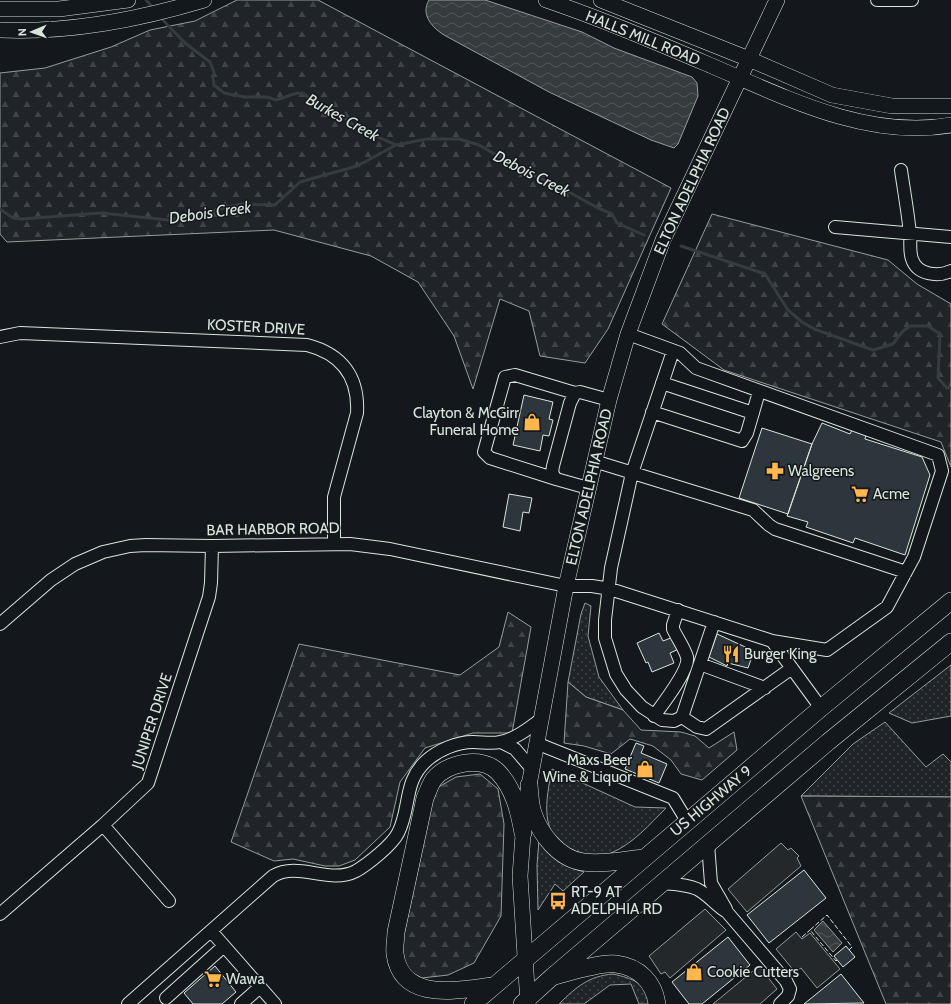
<svg xmlns="http://www.w3.org/2000/svg" width="951" height="1004" font-family="Cabin,sans-serif">
<defs>
<pattern id="grass-dots" width="8" height="8" patternUnits="userSpaceOnUse"><rect width="8" height="8" fill="#202428"/><path d="M2 2h.1M6 6h.1" fill="none" stroke="#404447" stroke-width="1.8" stroke-linecap="round"/></pattern>
<pattern id="forest-firs" width="22" height="20" patternUnits="userSpaceOnUse"><rect width="22" height="20" fill="#202428"/><path d="M5 1l3.5 6h-7zM16 11l3.5 6h-7z" fill="#404447"/></pattern>
<pattern id="water-waves" width="16" height="10" patternUnits="userSpaceOnUse"><rect width="16" height="10" fill="#363b3e"/><path d="M0 5q4-4 8 0t8 0" fill="none" stroke="#525759"/></pattern>
</defs>
<rect width="100%" height="100%" fill="#14181c"/>
<path fill="url(#grass-dots)" stroke="#939e99" d="M585,603L591,606L588,636L599,677L623,710L586,697L568,682L581,614Z
M951,665V716L912,723L889,713Z
M885,722L926,767L943,754L951,762V797L801,796L853,744Z
M552,769L635,807L666,808C650,824 633,844 611,853C599,857 584,858 573,852C538,835 546,800 552,769Z
M539,840C552,859 562,865 584,872L563,891L555,884L538,910L537,865Z
M613,974C634,979 644,982 651,1004H639L631,984L610,985L584,1004H559C576,987 589,976 613,974Z"/>
<path fill="url(#forest-firs)" stroke="#939e99" d="M237,0H318L671,188L608,329L585,363L540,356L529,311L500,299L473,389L454,336L418,282L371,256L274,230L7,242L0,234V73L45,68L111,47L150,30L195,21Z
M712,214L888,260L917,284L951,304V467L941,442L724,370L662,324Z
M508,612L531,627L512,733H473L425,748L400,782L390,827L355,860L339,866H325L293,859L274,861L231,842L299,644L460,675L499,647Z
M568,682L586,697L623,710L641,730L681,732L695,736L709,748L734,732L737,750L702,780L681,774L671,760L653,746L630,739L611,754L584,746L564,743Z
M480,774L498,789L504,824L501,916L474,963L448,975L422,978L411,972L403,961L402,944L435,789L456,777Z
M801,796L951,797V1004H886Z"/>
<path fill="#24282b" stroke="#939e99" d="M781,843L788,850L791,848L799,856L797,858L801,866L747,912L728,889Z
M705,909L726,930L670,978L665,972L661,974L649,956Z
M796,932L802,939L810,933L840,969L817,988L801,968L795,972L776,949Z
M759,966L777,989L760,1004H713Z"/>
<path fill="url(#water-waves)" stroke="#939e99" d="M429,0H485L582,32L614,48L692,77L697,83L698,96L678,144L674,148L651,140L549,92L444,35C433,28 420,15 429,0Z
M823,921L842,943L833,952L814,930Z"/>
<g fill="none" stroke-linecap="round" stroke-linejoin="round">
<path stroke="#363b3e" stroke-width="3" d="M146,0L154,9
M160,17L185,43L210,62L214,72L213,78L214,85L224,93L245,97H267L276,100L297,93L304,94L326,111L342,116L358,128L396,145
M0,209L13,218L21,219L101,213L169,220L241,204L275,205L300,182L357,166L396,145L427,139H459L479,145L524,171L560,187L598,208L612,214L617,223L644,235
M681,246L765,274L788,310L802,322L814,329L873,350L893,344L902,332L910,326H928L940,334L938,378L947,388H951"/>
</g>
<path fill="#2c363c" stroke="#d8e6dc" d="M524,395L553,402L549,419L553,420L549,436L543,435L540,451L513,445Z
M822,423L850,434L852,430L866,434L865,439L922,457L930,475L905,555L855,538L853,543L806,527L808,522L787,516L812,444Z
M762,428L812,444L788,514L739,498Z
M509,494L532,498L529,513L523,512L520,531L503,527Z
M659,633L663,641L676,636L681,648L670,653L674,663L652,672L648,662L646,663L637,643Z
M717,634L754,651L748,668L728,663L727,666L709,657Z
M636,743L644,746L641,753L667,764L659,783L625,769Z
M804,870L826,898L769,943L747,915Z
M728,937L750,965L702,1004H689L672,982Z
M846,946L855,957L843,967L834,956Z
M215,966L236,992L222,1004H193L184,993Z
M841,974L864,1003L804,1004Z"/>
<g fill="none" stroke-linecap="round" stroke-linejoin="round">
<g stroke="#d8e6dc" stroke-width="14">
<path id="minor" d="M877,0H912
M901,170C904,191 908,213 910,234C911,242 909,251 912,259C917,275 938,277 951,271
M835,227L951,237
M628,334L680,353L696,368L938,455L942,471L914,557L887,607L827,650L772,641
M0,337L20,333L307,345C342,354 359,377 357,413L334,497V544
M673,351L632,473L611,568L605,620V638L616,674L626,690L642,707L662,720L674,721L682,717L697,727L706,729L792,668
M662,383L753,413
M652,412L742,441L747,433L759,392
M594,461L753,510L769,525L775,529L906,572
M556,479L490,458L484,452L505,377L515,375L575,393
M588,488L556,479L552,473L553,466L570,403L575,393L580,392L609,400
M0,624L51,580L75,564L103,552L130,546L146,545L212,546L350,544L390,549L566,586H592L610,589L763,638L772,641L821,708
M700,664L765,688
M654,716C662,705 690,669 687,657C684,647 677,638 673,629V625L678,610
M682,717L714,622
M501,742L515,749L532,769
M536,743L673,798L687,821
M103,825L169,901
M708,844L711,883L726,909
M662,883C674,884 686,884 697,889C709,895 716,906 727,912L786,981L790,989L788,996L780,1004
M0,914L103,825L148,783L209,597L211,583L212,546
M211,931L275,1004
M166,998L224,946
M128,1004L273,876C299,861 329,885 356,871C368,864 392,845 398,833C411,808 403,782 426,761C438,750 457,742 473,742C482,742 492,744 500,742C514,740 529,728 540,720
M241,1004L260,987"/>
</g>
<g stroke="#d8e6dc" stroke-width="16">
<path id="major" d="M546,0C602,19 658,43 712,66C786,98 869,140 951,125
M601,0L749,59L832,95L892,106H951
M0,9H59L128,0
M0,30C70,33 137,20 204,0
M527,796L566,586L609,400L628,334L663,240L777,0
M524,821L520,876L528,1004"/>
</g>
<g stroke="#d8e6dc" stroke-width="18">
<path id="highway" d="M529,785C530,794 530,804 533,813C540,834 559,859 583,862C603,865 624,860 644,858
M555,976C570,972 601,962 616,964C639,967 654,982 657,1004
M494,986C461,989 402,1004 395,954C394,947 396,939 396,932L425,798C428,792 430,784 434,779C447,763 482,755 498,772C514,789 519,811 523,833
M473,1004L821,708L951,601
M522,1004L553,976L828,742L951,642"/>
</g>
<use href="#minor" stroke="#14181c" stroke-width="12"/>
<use href="#major" stroke="#14181c" stroke-width="15"/>
<use href="#highway" stroke="#14181c" stroke-width="17"/>
<path stroke="#d8e6dc" stroke-width="1" stroke-dasharray="5 2" stroke-linecap="butt" d="M802,937L810,930
M837,960L836,961L810,930L827,915L852,947L849,950"/>
</g>
<defs>
<g id="shop-bare" transform="scale(1.38)"><path d="M-5-2.5h2.3a2.7 3.5 0 0 1 5.4 0H5L5.5 6h-11ZM-1.5-2.5h3a1.5 2.3 0 0 0-3 0Z" fill="#ffb74d" stroke="#14181c" stroke-width="2.5" paint-order="stroke"/></g>
<g id="pharmacy-bare" transform="scale(1.38)"><path d="M-2-6h4v4h4v4h-4v4h-4v-4h-4v-4h4Z" fill="#ffb74d" stroke="#14181c" stroke-width="2.5" paint-order="stroke"/></g>
<g id="supermarket-bare" transform="scale(1.38)"><path d="M-6-5.5h2.5l.6 2H6L4.5 2H-2.5L-4.4-4H-6ZM-1.5 3.2a1.3 1.3 0 1 0 .1 0ZM3 3.2a1.3 1.3 0 1 0 .1 0Z" fill="#ffb74d" stroke="#14181c" stroke-width="2.5" paint-order="stroke"/></g>
<g id="restaurant-bare" transform="scale(1.38)"><path d="M-5-6h1v4h1v-4h1v4h1v-4h1v5L-1.5 .5V6h-2V.5L-5-1ZM5-6V6H3V1.5H1.5Q1.5-4 5-6Z" fill="#ffb74d" stroke="#14181c" stroke-width="2.5" paint-order="stroke"/></g>
<g id="bus-bare" transform="scale(1.38)"><path d="M-5-6H5V4H4V6H2V4H-2V6H-4V4H-5ZM-3.5-4V0h7V-4ZM-3.5 1.2v1.5H-2V1.2ZM2 1.2v1.5H3.5V1.2Z" fill="#ffb74d" stroke="#14181c" stroke-width="2.5" paint-order="stroke"/></g>
</defs>
<g fill-rule="evenodd">
<use href="#shop-bare" x="532" y="422"/>
<use href="#pharmacy-bare" x="775" y="471"/>
<use href="#supermarket-bare" x="860" y="494"/>
<use href="#restaurant-bare" x="731" y="654"/>
<use href="#shop-bare" x="645" y="769"/>
<use href="#bus-bare" x="558" y="901"/>
<use href="#shop-bare" x="694" y="972"/>
<use href="#supermarket-bare" x="213" y="979"/>
</g>
<g text-anchor="middle" stroke-width="3" stroke-linejoin="round" paint-order="stroke">
<g font-size="15" fill="#d8e6dc" stroke="#14181c">
<text transform="translate(643 38) rotate(22)" y="5">HALLS MILL ROAD</text>
<text transform="translate(692 181) rotate(-65)" y="5">ELTON ADELPHIA ROAD</text>
<text transform="translate(256 327) rotate(3)" y="5">KOSTER DRIVE</text>
<text transform="translate(589 487) rotate(-77)" y="5">ELTON ADELPHIA ROAD</text>
<text transform="translate(273 529) rotate(-1)" y="5">BAR HARBOR ROAD</text>
<text transform="translate(152 721) rotate(-72)" y="5">JUNIPER DRIVE</text>
<text transform="translate(711 801) rotate(-40)" y="5">US HIGHWAY 9</text>
</g>
<g font-size="15" fill="#d8e6dc" stroke="#14181c" text-anchor="start">
<text x="519" y="418" text-anchor="end">Clayton &amp; McGirr<tspan x="519" dy="17">Funeral Home</tspan></text>
<text x="788" y="476">Walgreens</text>
<text x="873" y="499">Acme</text>
<text x="744" y="659">Burger King</text>
<text x="632" y="765" text-anchor="end">Maxs Beer<tspan x="632" dy="17">Wine &amp; Liquor</tspan></text>
<text x="571" y="897">RT-9 AT<tspan x="571" dy="17">ADELPHIA RD</tspan></text>
<text x="707" y="977">Cookie Cutters</text>
<text x="226" y="984">Wawa</text>
</g>
<g font-size="16" font-style="italic" fill="#d8e6dc" stroke="#14181c">
<text transform="translate(343 117) rotate(29)" y="6">Burkes Creek</text>
<text transform="translate(532 173) rotate(27)" y="6">Debois Creek</text>
<text transform="translate(210 212) rotate(-8)" y="6">Debois Creek</text>
</g>
</g>
<g transform="translate(32 32) rotate(268)" stroke="#14181c" stroke-width="3" paint-order="stroke">
<path d="M0-3L7 15L0 10L-7 15Z" fill="#d8e6dc"/>
<text y="-6" font-size="11" font-weight="bold" text-anchor="middle" fill="#d8e6dc">N</text>
</g>
</svg>
